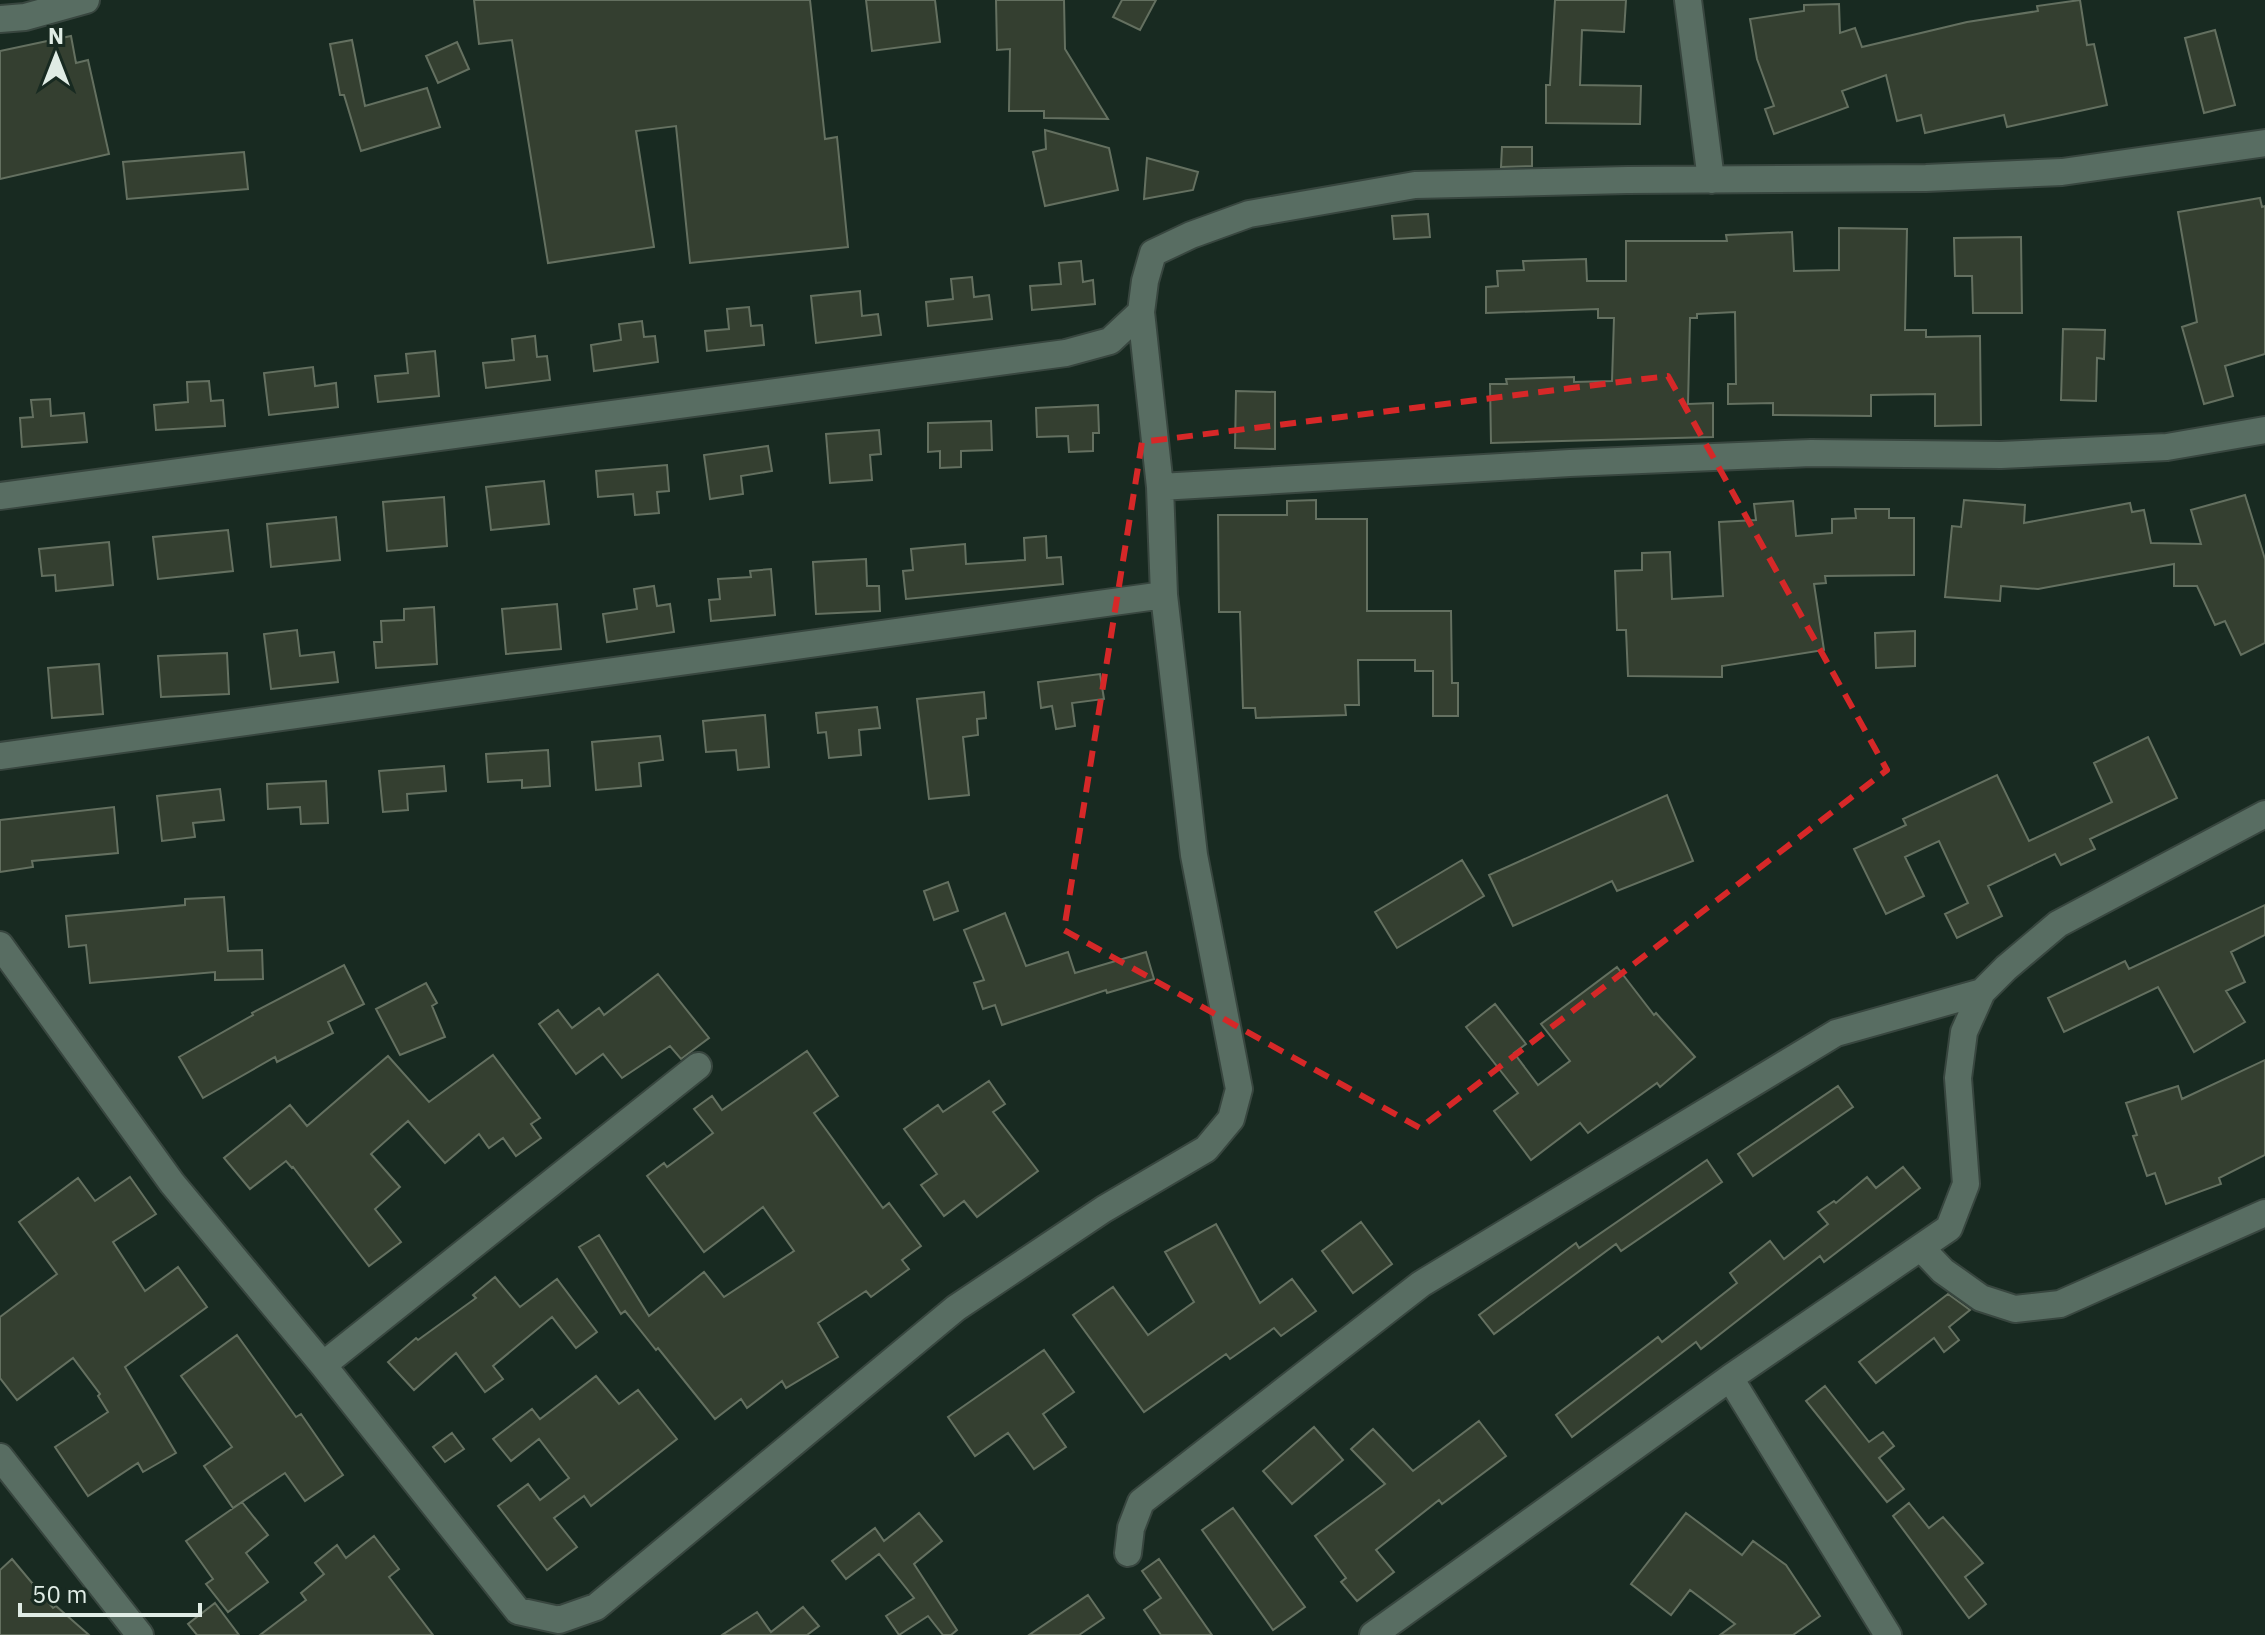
<svg xmlns="http://www.w3.org/2000/svg" width="2265" height="1635" font-family="'IBM Plex Sans',sans-serif">
<rect width="100%" height="100%" fill="#182a21"/>
<path fill="#343f30" stroke="#647060" stroke-width="2" d="M474,0H810L825,139L837,137L848,247L690,263L676,126L636,131L654,247L548,263L512,40L479,44Z
M866,0H935L940,42L872,51Z
M996,0H1064L1065,49L1108,119L1044,118V111H1009L1010,49L997,50Z
M1122,0H1156L1140,30L1113,17Z
M1555,0H1626L1624,32L1582,30L1580,85L1641,86L1640,124L1546,123V85H1550Z
M2080,0L2087,45L2094,44L2107,105L2007,127L2004,115L1925,133L1921,115L1897,121L1886,75L1842,91L1848,107L1774,134L1765,109L1774,106L1757,59L1750,19L1804,11V5L1839,4L1840,33L1855,28L1862,47L1967,22L2038,11L2037,6Z
M2215,30L2235,105L2204,113L2185,38Z
M71,36L76,63L88,60L109,154L0,179V51Z
M352,40L365,106L427,88L440,127L361,151L344,95H340L330,44Z
M457,42L469,69L438,83L426,56Z
M1045,130L1109,148L1118,190L1045,206L1033,152L1046,149Z
M1502,147H1532V166L1501,167Z
M244,152L248,189L127,199L123,162Z
M1147,158L1198,172L1193,190L1144,199Z
M2260,198L2262,207L2265,206V354L2225,366L2233,396L2204,404L2182,327L2197,322L2178,212Z
M1428,214L1430,237L1394,239L1392,216Z
M1839,228L1907,229L1905,330H1926V337L1980,336L1981,425L1935,426V394L1871,395V416L1773,415V403L1728,404V384H1736L1735,312L1697,314V318H1690L1688,404L1713,403V437L1491,443L1490,384H1507L1506,379L1574,377V382L1612,381L1614,318H1598V309L1486,313V287L1498,286L1497,271L1524,270L1523,261L1586,259L1587,281H1626V241H1727L1726,235L1792,232L1794,271L1839,270Z
M2021,237L2022,313H1973L1972,276H1955L1954,238Z
M1081,261L1083,282L1093,280L1095,304L1032,310L1030,286L1061,284L1059,263Z
M972,277L974,297L989,295L992,319L928,326L926,302L953,299L951,279Z
M860,291L862,316L878,314L881,335L816,343L811,296Z
M749,307L751,326L762,325L764,345L707,351L705,331L729,329L727,309Z
M642,321L644,337L655,336L658,362L594,371L591,345L621,340L619,324Z
M2063,329L2105,330L2104,359L2097,358L2096,401L2061,400Z
M535,336L537,357L547,356L550,380L486,388L483,363L514,360L512,339Z
M435,351L439,396L378,402L375,376L408,373L406,354Z
M313,367L315,386L336,383L338,407L269,415L264,373Z
M209,381L211,401L223,400L225,426L156,430L154,405L188,402L187,382Z
M1236,391L1275,392V449L1235,448Z
M50,399L51,416L84,413L87,442L22,447L20,418L33,417L31,400Z
M1098,405L1099,433H1093V451L1069,452L1068,436L1037,437L1036,408Z
M991,421L992,450L961,451V467L940,468V451L928,452V423Z
M879,430L881,454L870,455L872,480L830,483L826,434Z
M768,446L772,471L741,476L743,494L710,499L704,455Z
M667,465L669,491L657,492L659,513L635,515L633,494L598,497L596,471Z
M544,481L549,524L491,530L486,487Z
M2245,495L2265,559V643L2241,655L2225,621L2215,625L2197,586H2174V564L2038,589L2001,586L2000,601L1945,597L1952,526L1961,527L1964,500L2025,505L2024,523L2130,503L2132,512L2144,510L2151,543L2201,544L2191,510Z
M444,497L447,546L387,551L383,502Z
M1316,500V519H1367V611H1451L1452,683H1458V716H1433V671H1415V660H1358L1359,705H1345L1346,715L1256,718L1255,708H1243L1240,612H1219L1218,515H1287V501Z
M1793,501L1796,536L1832,533V519L1856,518L1855,509H1889V518H1914V575L1825,576L1826,583L1814,584L1824,650L1722,666V677L1628,676L1626,630H1617L1615,571L1642,570V553L1670,552L1672,599L1723,596L1719,522L1756,520L1754,504Z
M336,517L340,560L271,567L267,524Z
M228,530L233,571L158,579L153,537Z
M1046,536L1047,558L1061,557L1063,584L906,599L903,571L913,570L911,549L965,544L966,564L1025,560L1024,538Z
M109,542L113,585L56,591L55,575L42,576L39,549Z
M866,559L867,586H879L880,611L816,614L813,562Z
M771,569L775,615L711,621L709,600L720,599L718,579L751,577L750,571Z
M654,586L657,606L670,604L674,632L607,642L603,614L637,609L634,589Z
M557,604L561,649L506,654L502,609Z
M434,607L437,664L376,668L374,642H382L381,621L404,620V609Z
M297,630L300,656L334,652L338,682L271,689L264,634Z
M1915,631V666L1876,668L1875,633Z
M227,653L229,694L161,697L158,656Z
M99,664L103,714L52,718L48,668Z
M1100,674L1104,699L1072,703L1075,726L1056,729L1052,706L1041,708L1038,682Z
M984,692L986,718L977,719L978,735L963,737L969,795L929,799L917,699Z
M877,707L880,728L859,730L861,755L829,758L826,732L818,733L816,713Z
M765,715L769,767L738,770L736,750L706,752L703,721Z
M660,736L663,760L639,763L641,786L596,790L592,742Z
M2148,737L2177,798L2090,839L2095,849L2061,865L2055,854L1988,886L2002,916L1957,938L1945,914L1968,903L1939,841L1905,857L1924,896L1886,914L1854,849L1906,825L1903,819L1997,775L2029,841L2112,802L2094,763Z
M548,750L550,786L522,788V780L488,782L486,754Z
M444,766L446,791L407,794L408,810L383,812L379,771Z
M326,781L328,823L301,824L300,807L268,809L267,784Z
M220,789L224,820L193,823L195,837L162,841L157,796Z
M1667,795L1693,861L1617,891L1612,881L1513,926L1489,875Z
M114,807L118,853L32,861L33,867L0,872V820Z
M1462,860L1484,896L1397,948L1375,912Z
M948,882L958,911L934,920L924,891Z
M224,897L228,951L262,950L263,979L215,980V972L90,983L86,945L69,947L66,916L185,905V899Z
M2265,905V935L2231,952L2245,982L2226,991L2245,1022L2194,1052L2158,987L2064,1032L2048,998L2125,961L2129,969Z
M1005,913L1026,966L1068,952L1075,973L1146,952L1154,979L1107,993L1106,990L1002,1025L995,1005L983,1009L974,983L984,980L964,930Z
M344,965L364,1004L328,1022L333,1033L277,1062L275,1057L203,1098L179,1057L253,1015L252,1013Z
M1617,967L1654,1015L1656,1013L1695,1057L1660,1087L1657,1083L1588,1133L1580,1123L1531,1160L1494,1111L1518,1093L1466,1027L1495,1004L1526,1044L1514,1053L1538,1085L1570,1061L1541,1024Z
M658,974L709,1038L681,1059L670,1046L622,1078L603,1054L576,1074L539,1024L558,1010L572,1028L599,1008L604,1015Z
M426,983L437,1003L432,1006L445,1037L400,1055L376,1009Z
M807,1051L838,1096L814,1113L883,1208L889,1203L921,1246L902,1260L909,1269L871,1297L866,1291L818,1323L838,1357L786,1388L782,1381L747,1408L741,1399L715,1419L658,1348L656,1350L625,1311L621,1314L579,1247L599,1235L649,1316L704,1272L724,1297L794,1251L763,1207L704,1252L647,1176L664,1163L667,1167L713,1133L694,1109L712,1096L722,1110Z
M493,1055L540,1118L531,1124L541,1138L516,1156L503,1138L489,1148L479,1134L445,1163L408,1121L371,1154L400,1187L375,1209L401,1242L369,1266L293,1167L292,1168L286,1161L250,1189L224,1158L290,1105L307,1126L388,1056L429,1102Z
M2265,1060V1155L2219,1178L2221,1184L2166,1204L2155,1173L2147,1176L2133,1136L2137,1135L2126,1103L2178,1086L2182,1099Z
M989,1081L1005,1104L993,1112L1038,1171L977,1217L964,1201L944,1216L921,1185L937,1174L904,1129L938,1105L943,1112Z
M1838,1086L1853,1107L1753,1176L1738,1154Z
M1707,1160L1722,1182L1621,1251L1616,1244L1494,1334L1479,1315L1576,1243L1579,1248Z
M1903,1167L1920,1188L1824,1262L1820,1256L1701,1349L1696,1342L1572,1437L1556,1415L1658,1337L1662,1342L1737,1283L1730,1273L1770,1241L1784,1259L1828,1224L1818,1212L1834,1201L1836,1203L1867,1177L1876,1188Z
M130,1177L156,1214L113,1242L145,1291L178,1267L207,1307L125,1367L176,1453L143,1472L138,1463L88,1496L55,1447L108,1412L98,1396L100,1394L73,1358L17,1400L0,1378V1317L57,1274L19,1222L78,1178L95,1201Z
M1361,1222L1392,1264L1353,1293L1322,1251Z
M1216,1224L1260,1303L1292,1279L1316,1311L1281,1336L1274,1328L1230,1359L1226,1354L1144,1412L1073,1315L1113,1287L1148,1335L1194,1302L1165,1252Z
M495,1277L520,1307L557,1279L597,1332L576,1348L552,1317L493,1366L503,1379L485,1392L456,1353L414,1390L388,1362L416,1338L418,1340L476,1298L473,1295Z
M1948,1294L1970,1310L1949,1327L1959,1340L1944,1352L1934,1338L1876,1383L1859,1362Z
M237,1335L296,1417L301,1414L343,1475L305,1501L285,1473L233,1508L204,1466L232,1447L181,1376Z
M1044,1350L1074,1392L1043,1414L1066,1447L1034,1469L1008,1433L975,1456L948,1417Z
M596,1376L619,1404L638,1390L677,1439L591,1506L584,1496L554,1518L577,1547L547,1570L498,1506L528,1484L540,1500L569,1478L539,1439L511,1461L493,1439L532,1409L540,1419Z
M1825,1386L1869,1442L1883,1432L1894,1446L1879,1458L1904,1489L1887,1502L1806,1401Z
M1479,1421L1506,1456L1442,1504L1439,1500L1376,1550L1394,1572L1357,1601L1341,1582L1346,1578L1315,1536L1385,1484L1351,1449L1373,1429L1413,1471Z
M1314,1427L1343,1460L1292,1504L1263,1471Z
M452,1433L464,1449L445,1462L433,1447Z
M242,1502L268,1535L246,1553L268,1582L228,1612L206,1584L213,1579L186,1541Z
M1909,1503L1929,1528L1943,1517L1983,1563L1965,1577L1986,1604L1969,1618L1893,1516Z
M1233,1508L1305,1607L1273,1630L1202,1530Z
M919,1513L942,1541L914,1564L957,1630L951,1635H943L928,1616L899,1635L886,1616L914,1598L879,1554L846,1579L832,1561L875,1528L884,1541Z
M1686,1513L1742,1555L1753,1541L1786,1565L1820,1616L1793,1635H1720L1735,1624L1690,1590L1671,1615L1631,1584Z
M374,1536L399,1569L389,1577L433,1635H260L306,1600L301,1593L324,1574L315,1563L337,1545L346,1558Z
M12,1559L53,1608L56,1606L89,1635H0V1570Z
M1159,1559L1212,1635H1161L1144,1610L1161,1598L1142,1571Z
M1088,1595L1104,1618L1079,1635H1029Z
M215,1603L239,1635H197L188,1624Z
M803,1607L819,1626L807,1635H722L757,1612L771,1632Z"/>
<g fill="none" stroke-linecap="round" stroke-linejoin="round">
<g stroke="#38463f" stroke-width="30">
<path id="minor" d="M1688,0L1711,180
M0,19L25,17L86,0
M1160,487L1570,463L1811,453L2001,455L2167,447L2265,430
M0,496L1066,353L1110,341L1141,312
M0,756L1164,595
M0,945L172,1183L323,1365L518,1611L559,1620L596,1607L956,1308L1104,1209L1206,1149L1231,1119L1239,1089L1194,855L1164,595L1160,487L1141,312L1145,281L1153,253L1191,235L1249,214L1415,185L1627,180L1926,178L2062,172L2265,143
M1922,1249L1943,1271L1981,1298L2015,1309L2060,1304L2265,1213
M323,1365L698,1066
M1730,1378L1888,1635
M0,1457L140,1635
M1128,1553L1131,1528L1141,1502L1421,1284L1836,1033L1982,992
M1373,1635L1730,1378L1949,1228L1966,1184L1958,1078L1964,1032L1982,992L2006,968L2058,924L2265,814"/>
</g>
<use href="#minor" stroke="#586d62" stroke-width="26"/>
</g>
<path fill="none" stroke="#d62828" stroke-width="6" stroke-dasharray="16 10" stroke-linejoin="round" d="M1668,376L1887,770L1420,1128L1064,930L1142,442Z"/>
<g transform="translate(56 56)" stroke="#182a21" stroke-width="6" paint-order="stroke">
<path d="M0-6L14 30L0 20L-14 30Z" fill="#e0ece5"/>
<text y="-12" font-size="22" font-weight="bold" text-anchor="middle" fill="#e0ece5">N</text>
</g>
<path d="M20 1603v12h180v-12" fill="none" stroke="#e0ece5" stroke-width="4"/>
<text x="32" y="1603" font-size="24" fill="#e0ece5" stroke="#182a21" stroke-width="6" paint-order="stroke">50 m</text>
</svg>
